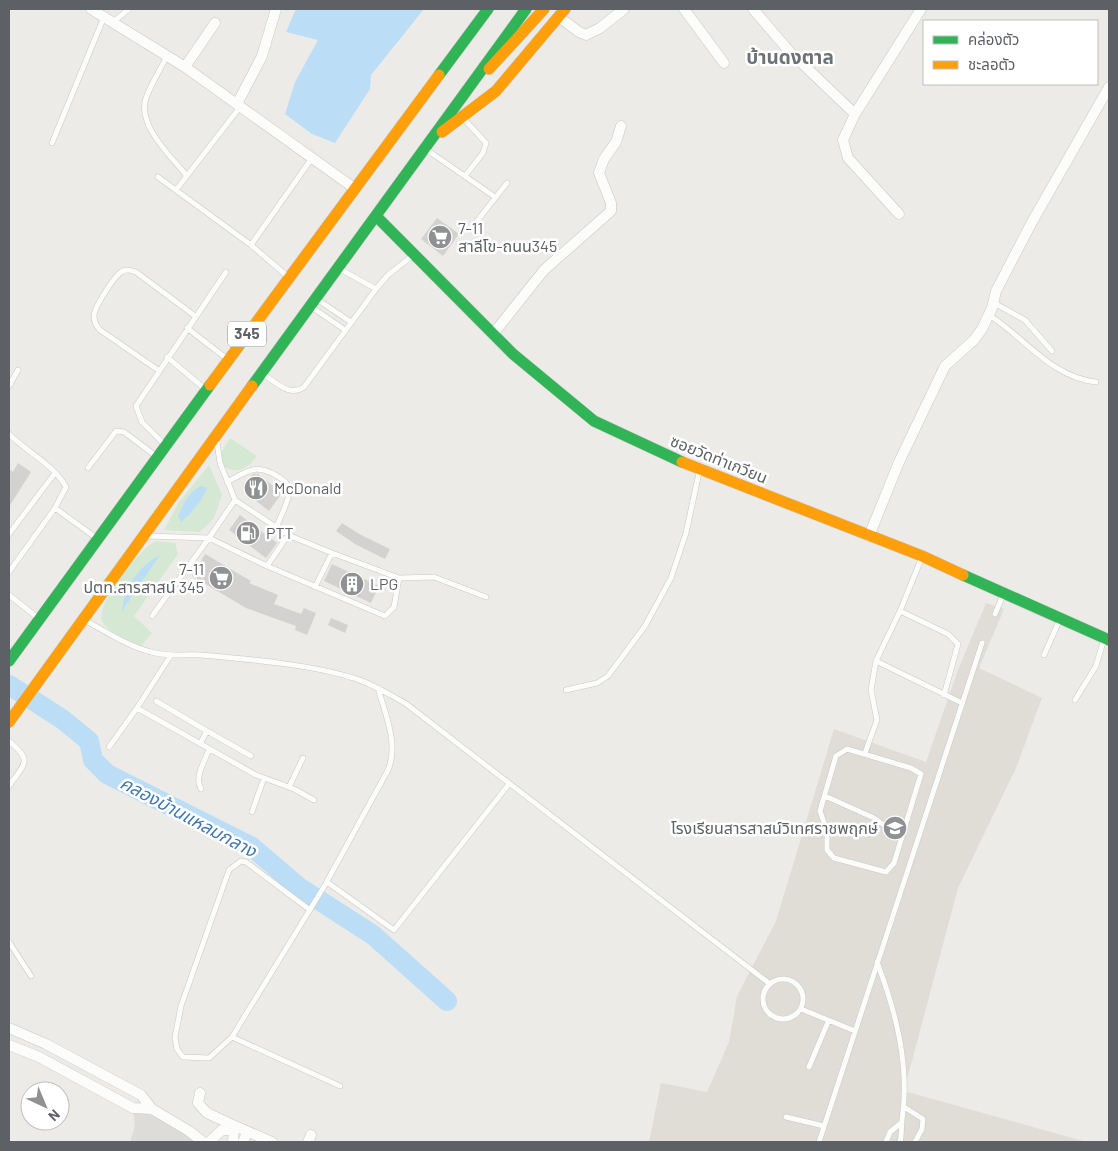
<svg xmlns="http://www.w3.org/2000/svg" width="1118" height="1151" font-family="Barlow,'Noto Sans Thai',sans-serif">
<rect width="100%" height="100%" fill="#edebe7"/>
<path fill="#dedcd8" d="M133,1108L189,1131L203,1142H130L135,1126Z"/>
<path fill="#e0ddd7" d="M986,603L1004,609L979,668L1042,698L1016,768L958,888L904,1091L1087,1142H649L661,1083L707,1092L729,1042L737,996L776,921L834,729L926,762L958,670Z"/>
<path fill="#d5e8d3" d="M230,438L257,456C250,467 237,476 224,466L221,453Z
M209,465L222,495L214,518L200,532L164,530L179,502Z
M156,541L175,543L178,554L134,616L152,633L141,646C129,640 108,633 102,621C95,605 141,547 156,541Z"/>
<path fill="#bbdef6" d="M296,9H424L371,75L370,89L335,143L312,134L285,114L295,82L318,40L286,32Z
M202,486L207,488C202,501 192,513 181,522L178,516C183,505 190,489 202,486Z
M160,555L122,611C124,588 139,566 160,555Z"/>
<g fill="none" stroke-linecap="round" stroke-linejoin="round">
<path stroke="#bbdef6" stroke-width="20" d="M9,685L62,719L89,741L93,760L107,774L252,847L300,888L373,935L447,1001"/>
</g>
<path fill="#d3d2d0" d="M437,218L459,234L443,256L421,239Z
M18,463L31,472L9,507V469L13,472Z
M253,474H258L282,493L269,511L245,492L243,486Z
M240,515L277,543L266,558L229,530Z
M342,523L361,535L390,549L385,559L355,544L336,531Z
M205,554L251,581L249,583L278,595L274,604L301,614L304,608L316,613L307,635L295,630L296,626L246,608L192,576Z
M332,564L379,586L371,603L324,581Z
M331,618L348,625L345,633L328,625Z"/>
<g fill="none" stroke-linecap="round" stroke-linejoin="round">
<g stroke="#c8c8c8" stroke-width="6">
<path id="lane" d="M113,22L129,9
M167,56C160,70 151,84 146,98C137,126 171,156 186,175
M463,118L486,143L483,153L465,176
M52,143L104,17
M427,150L495,197
M158,177L251,245L286,275
M176,190L240,107
M470,230L507,183
M251,245L312,158
M340,269L376,289
M318,300L351,322
M994,303L1025,320L1052,351
M313,308L345,330
M989,315C1025,338 1051,377 1096,382
M187,328L226,358
M167,357L205,389
M158,370L100,330C96,325 94,322 94,316C94,307 114,277 121,272C126,269 130,270 136,272L195,316
M264,375C277,383 290,397 304,387L376,289L388,275L412,256
M9,386L18,370
M9,434C27,452 53,464 66,487L55,508L95,537
M163,443L142,422L136,406L226,272
M88,468L116,431L124,432L156,456
M227,482C248,471 255,463 277,476C283,480 289,483 289,491C289,502 280,517 276,528
M235,500L288,535L332,553L399,578L434,577L486,597
M9,534L55,473
M147,536L209,538L235,500L220,463L217,442
M267,566L288,535
M9,572L55,508
M315,587L332,553
M9,595L37,617
M900,611L948,634L958,644L944,695
M995,614L1004,593
M152,616L209,538L267,566L385,616L394,607L399,578
M86,621C107,632 127,646 151,652C167,657 183,654 200,655C245,659 307,664 350,677C370,682 388,694 405,703L770,984
M171,655L137,708L256,775L294,789L314,800
M1044,655L1060,619
M876,661L962,703
M566,690L597,683L608,676L645,626L671,578L686,533L699,473
M1075,700L1096,666L1104,639
M156,701L207,731
M9,741C33,761 25,763 9,786
M200,744L207,731L251,756
M109,747L137,708
M847,749L911,768L921,774L894,863L886,872L834,858L827,850V831L820,811L836,756Z
M865,753L877,720L871,690L876,661L900,611L922,557
M289,787L303,758
M201,789C194,777 205,761 209,749
M825,796L874,818L902,838
M252,812L264,778
M327,882L394,930L509,784
M310,910L246,862L241,861L229,870L181,1006L175,1037L177,1049L183,1057L209,1058L232,1037L325,885L388,770C399,744 385,714 378,688
M9,942L31,976
M877,962C896,1012 910,1066 902,1120C901,1128 902,1135 900,1142
M763 999a20 20 0 1 1 40 0a20 20 0 1 1-40 0Z
M801,1009L855,1031
M232,1037L340,1086
M809,1067L828,1022
M904,1107L923,1119L922,1129L915,1142
M786,1117L824,1126
M819,1142L982,643
M886,1142L890,1132L901,1123"/>
</g>
<g stroke="#c8c8c8" stroke-width="11">
<path id="street" d="M91,9L185,67L354,188
M684,9L724,63
M753,9L789,51L855,114
M559,17L579,32L586,35L600,28L624,9
M185,67L215,23
M237,104L262,56L276,9
M899,214L848,158L843,140L855,114L921,9
M493,334L544,270L611,211V203L599,173L604,159L616,142L621,126
M869,536L899,462L945,366L974,340L982,329L992,308L996,291L1032,222L1109,87
M9,1028L46,1044L141,1095L152,1109L189,1131L203,1142
M9,1045L39,1057L133,1108L152,1109
M200,1093L198,1103L207,1113L235,1126
M234,1130L235,1126L272,1142
M209,1142L222,1130H234L233,1142
M243,1142L247,1132
M308,1142L311,1135"/>
</g>
<g stroke="#c9c9c9" stroke-width="12">
<path id="fast" d="M439,75L488,9
M376,216L513,354L594,421L682,462
M252,386L526,9
M963,575L1109,640
M9,661L210,385"/>
</g>
<g stroke="#c9c9c9" stroke-width="12">
<path id="slow" d="M489,69L544,9
M442,132L496,91L565,9
M210,385L439,75
M682,462L922,556L963,575
M9,722L252,386"/>
</g>
<use href="#lane" stroke="#fcfcfb" stroke-width="5"/>
<use href="#street" stroke="#fcfcfb" stroke-width="10"/>
<use href="#fast" stroke="#30b455" stroke-width="11"/>
<use href="#slow" stroke="#ff9f0a" stroke-width="11"/>
</g>
<defs>
<g id="supermarket-disc" transform="scale(1.25)"><circle r="9.5" fill="#8f9192" stroke="#fff"/><path d="M-6-5.5h2.5l.6 2H6L4.5 2H-2.5L-4.4-4H-6ZM-1.5 3.2a1.3 1.3 0 1 0 .1 0ZM3 3.2a1.3 1.3 0 1 0 .1 0Z" fill="#fff"/></g>
<g id="restaurant-disc" transform="scale(1.25)"><circle r="9.5" fill="#8f9192" stroke="#fff"/><path d="M-5-6h1v4h1v-4h1v4h1v-4h1v5L-1.5 .5V6h-2V.5L-5-1ZM5-6V6H3V1.5H1.5Q1.5-4 5-6Z" fill="#fff"/></g>
<g id="fuel-disc" transform="scale(1.25)"><circle r="9.5" fill="#8f9192" stroke="#fff"/><path d="M-5.5-6h7V0h2V4h1.3V-2.5L3-4.5l.8-.8L6-3V5H2.5V1h-1V6h-7ZM-4.2-4.7v3.2H.2V-4.7Z" fill="#fff"/></g>
<g id="building-disc" transform="scale(1.25)"><circle r="9.5" fill="#8f9192" stroke="#fff"/><path d="M-4-6H4V6H1V3H-1V6H-4ZM-2.5-4.3h1.7v1.8h-1.7ZM.8-4.3h1.7v1.8H.8ZM-2.5-1h1.7V.8h-1.7ZM.8-1h1.7V.8H.8Z" fill="#fff"/></g>
<g id="school-disc" transform="scale(1.25)"><circle r="9.5" fill="#8f9192" stroke="#fff"/><path d="M0-5L7-2L0 1L-7-2ZM-4 1L0 2.5L4 1V4Q0 6-4 4Z" fill="#fff"/></g>
</defs>
<g fill-rule="evenodd">
<use href="#supermarket-disc" x="440" y="237"/>
<use href="#restaurant-disc" x="256" y="488"/>
<use href="#fuel-disc" x="248" y="533"/>
<use href="#supermarket-disc" x="221" y="578"/>
<use href="#building-disc" x="352" y="584"/>
<use href="#school-disc" x="895" y="828"/>
</g>
<g text-anchor="middle" stroke-width="5" stroke-linejoin="round" paint-order="stroke">
<rect fill="#fff" stroke="#8e9093" stroke-width="1" x="228" y="321.5" width="38" height="25" rx="4"/>
<g font-size="15" font-weight="bold" fill="#5d6065">
<text x="247" y="339">345</text>
</g>
<g font-size="16" fill="#5d6065" stroke="#fff" text-anchor="start">
<text x="458" y="234">7-11<tspan x="458" dy="18">สาลีโข-ถนน345</tspan></text>
<text x="274" y="494">McDonald</text>
<text x="266" y="539">PTT</text>
<text x="204" y="575" text-anchor="end">7-11<tspan x="204" dy="18">ปตท.สารสาสน์ 345</tspan></text>
<text x="370" y="590">LPG</text>
<text x="878" y="834" text-anchor="end">โรงเรียนสารสาสน์วิเทศราชพฤกษ์</text>
</g>
<g font-size="16" fill="#5d6065" stroke="#fff">
<text transform="translate(719 459) rotate(22)" y="6">ซอยวัดท่าเกวียน</text>
</g>
<g font-size="18" font-style="italic" fill="#4378af" stroke="#fff">
<text transform="translate(188 817) rotate(28)" y="6">คลองบ้านแหลมกลาง</text>
</g>
<g font-size="19" font-weight="bold" fill="#6e7277" stroke="#fff">
<text x="790" y="64">บ้านดงตาล</text>
</g>
</g>
<rect width="1118" height="1151" fill="none" stroke="#5d6065" stroke-width="20"/>
<rect x="923" y="20" width="175" height="65" fill="#ffffff" stroke="#bebfc1"/>
<rect x="933" y="36" width="25" height="8" fill="#30b455" stroke="#bebfc1"/>
<text x="968" y="45" font-size="15" fill="#5d6065">คล่องตัว</text>
<rect x="933" y="61" width="25" height="8" fill="#ff9f0a" stroke="#bebfc1"/>
<text x="968" y="70" font-size="15" fill="#5d6065">ชะลอตัว</text>
<g transform="translate(45 1106) rotate(136)"><circle r="24" fill="#ffffff" stroke="#bebfc1"/>
<path d="M0-4L9 19L0 12L-9 19Z" fill="#8f9192"/>
<text y="-8" font-size="14" font-weight="bold" text-anchor="middle" fill="#5d6065">N</text>
</g>
</svg>
